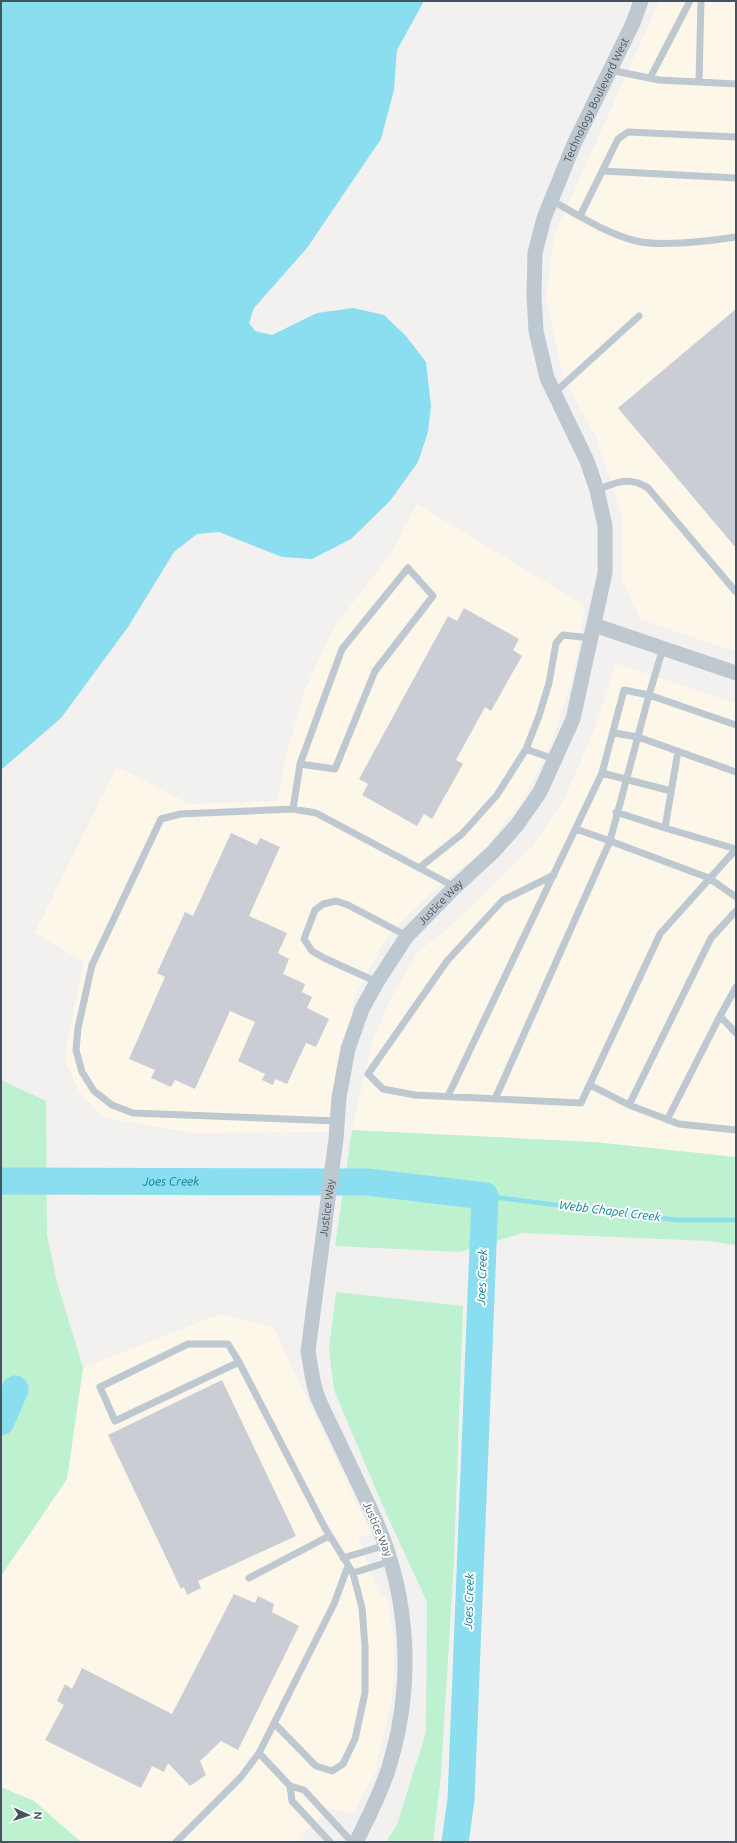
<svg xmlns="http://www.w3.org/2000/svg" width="737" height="1843" font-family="Ubuntu,sans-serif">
<rect width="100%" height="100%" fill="#f3f0f0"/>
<path fill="#fdf7ea" d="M659,1H736V652L640,619L622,579V514L596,436L564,379L546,298L554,236L651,20Z
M417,504L585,606L573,675L551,744L522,802L484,849L424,899L386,938L355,996L328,1132L192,1133L102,1117L78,1090L66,1063L67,1043L84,962L35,933L117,767L189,804L278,801L286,755L305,690L334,627L391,554Z
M616,664L736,704V1157L594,1142L352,1130L372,1043L390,1000L418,952L453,924L532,847L563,801L594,731Z
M220,1314L273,1327L371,1533L358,1538L380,1596L387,1594L393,1635L394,1666L392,1697L375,1772L359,1803L353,1813L329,1809L299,1837L304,1842H81L34,1801L1,1787V1576L67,1479L83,1368Z"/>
<path fill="#bef1d0" d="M1,1080L46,1101L47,1235L57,1282L83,1368L67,1479L1,1576Z
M352,1130L594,1142L736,1157V1245L708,1241L523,1233L460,1252L335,1246Z
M336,1292L463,1306L454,1559L441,1775L433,1842H386L397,1825L426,1732L427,1602L385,1511L334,1390L329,1349Z
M1,1787L34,1801L81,1842H1Z"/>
<path fill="#8adeef" d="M1,1H424L397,50L394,90L381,139L307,248L254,308L249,323L255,331L272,335L317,313L353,308L384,315L406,336L426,362L431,406L428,432L418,462L390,501L351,539L312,559L282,557L219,532L197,534L174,552L128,627L61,718L1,770Z"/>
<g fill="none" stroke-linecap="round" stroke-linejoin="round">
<path stroke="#8adeef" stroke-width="4.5" d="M485,1196L676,1220H736"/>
<g stroke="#8adeef" stroke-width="27">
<path id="s1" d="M1,1181L367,1182L485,1196L461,1800L455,1842"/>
<path d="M1,1422L15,1389"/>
</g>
</g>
<path fill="#cacdd3" d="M736,309V548L618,408Z
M464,608L519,639L513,650L522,656L491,711L485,707L456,760L463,764L432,819L424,814L417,826L362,795L368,784L359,779L448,616L457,621Z
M231,833L257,845L260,838L280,847L249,916L287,933L278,953L289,959L283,974L305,984L302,992L312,997L307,1008L329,1019L316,1047L306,1043L287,1084L275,1079L273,1085L262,1080L265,1074L238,1061L255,1022L230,1011L195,1089L175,1080L171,1087L151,1078L155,1070L129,1059L165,977L157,973L185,912L193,916Z
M222,1380L296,1536L198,1581L201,1588L187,1595L184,1587L181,1589L108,1435Z
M234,1594L255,1603L258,1596L274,1604L272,1612L299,1626L238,1750L221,1741L200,1761L206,1775L190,1786L168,1763L164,1772L152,1766L141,1788L45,1740L64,1705L57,1701L65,1684L72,1689L82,1668L172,1714Z"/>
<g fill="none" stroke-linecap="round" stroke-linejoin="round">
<path stroke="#bec8d0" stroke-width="7" d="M610,70L659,80L736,84
M650,78L690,1
M699,82L701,1
M603,171L736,178
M551,200C578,215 605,233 636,241C660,247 711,241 736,237
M580,216L618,139L628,132L736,137
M553,394L639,316
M597,490C616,482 630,476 648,488L736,592
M663,648L649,695L736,725
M614,733L638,737L736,772
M526,749L556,760
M602,773L671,791
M293,809L300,764L342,649L408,568L433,596L375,671L335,769L300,764
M616,812L665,828L736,849
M665,828L678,751
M419,868L462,834L497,795L526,749L539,716L549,683L556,643L563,635L591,638
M554,875L503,900L447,961L368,1074L383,1089L415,1095L581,1103L660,934L736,849
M377,982L324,958L312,951L304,939L315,910L323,904L336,901L348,905L407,936
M736,987L720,1016L736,1033
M590,1085L629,1105L711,938L736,911
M448,1096L602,773L624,690L649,695L610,841L709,878L736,897
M495,1099L610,841L576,829
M629,1105L679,1124L736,1130
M667,1120L720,1016
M336,1121L133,1113L112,1105L94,1091L82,1072L76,1050L78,1028L92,965L161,819L180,814L293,809L316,813L455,887
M239,1362L228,1344H188L100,1387L115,1421L239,1362L325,1528L353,1573L362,1608L365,1646V1693L355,1739L343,1764L332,1771L316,1766L274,1723
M343,1558L386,1545
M348,1566L334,1604L259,1753L290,1786L304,1790L352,1842
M353,1573L391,1561
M249,1578L329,1536
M290,1786L292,1801L330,1842
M176,1842L241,1777L259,1753"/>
<g stroke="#bec8d0" stroke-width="15">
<path d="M594,625L736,673"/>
<path id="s2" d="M356,1842C368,1818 381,1793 389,1767C414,1686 410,1597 375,1519C362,1490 348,1462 335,1434C329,1422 323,1410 318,1398C312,1383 311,1366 308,1351L336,1139L339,1097L348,1049L362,1009L377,982L407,936L455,887L493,852L517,825L540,792L573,719L605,573V526L597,490L587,461L547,378L536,331L534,295L535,253L544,218L574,144L633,23L641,1"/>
</g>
</g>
<g text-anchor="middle" stroke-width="4" stroke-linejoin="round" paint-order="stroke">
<g font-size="11" fill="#47545f" stroke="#fff">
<text dy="4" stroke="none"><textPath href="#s2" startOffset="1875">Technology Boulevard West</textPath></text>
<text dy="4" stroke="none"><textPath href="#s2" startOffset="998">Justice Way</textPath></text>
<text dy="4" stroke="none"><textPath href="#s2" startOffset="662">Justice Way</textPath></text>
<text transform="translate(378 1529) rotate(67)" y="4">Justice Way</text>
</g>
<g font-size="12" font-style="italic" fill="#098099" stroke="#fff">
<text dy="4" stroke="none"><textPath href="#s1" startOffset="170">Joes Creek</textPath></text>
<text transform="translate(610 1211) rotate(7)" y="4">Webb Chapel Creek</text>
<text transform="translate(482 1277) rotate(-88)" y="4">Joes Creek</text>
<text transform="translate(469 1601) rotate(-88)" y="4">Joes Creek</text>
</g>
</g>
<rect width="737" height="1843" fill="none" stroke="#47545f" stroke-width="4"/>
<g transform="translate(28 1815) rotate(93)" stroke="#ffffff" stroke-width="3" paint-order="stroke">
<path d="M0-3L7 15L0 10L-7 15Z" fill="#47545f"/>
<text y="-6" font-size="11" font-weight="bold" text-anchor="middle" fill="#47545f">N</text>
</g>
</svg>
